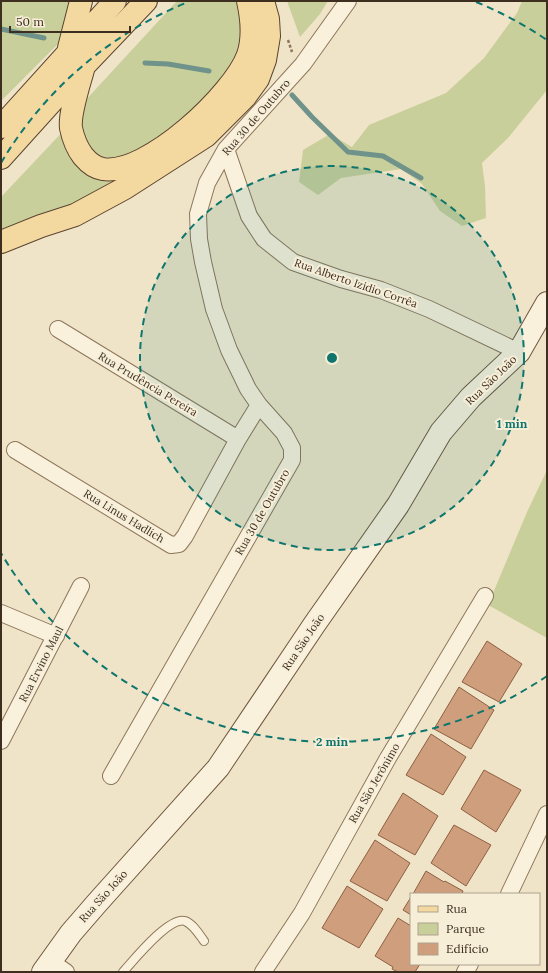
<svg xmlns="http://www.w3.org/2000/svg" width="548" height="973" font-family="Lora,serif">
<rect width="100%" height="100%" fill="#f0e4c8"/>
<path fill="#c9cf9b" d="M1,1H74L65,33L59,43L1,101Z
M177,1H240L246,25L234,69L182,120L144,149L119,158L101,157L87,146L81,128L82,104Z
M287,1H328L320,14L300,37Z
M522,1H547V90L508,138L482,163L485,186L486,218L462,226L440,211L422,184L401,169L341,178L318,195L299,182L303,150L330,134L352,147L369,125L446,93L484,58L517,13Z
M68,126L104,178L128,180L101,194L1,232V197Z
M547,470V638L488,605L527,512Z"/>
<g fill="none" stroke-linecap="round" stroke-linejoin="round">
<path stroke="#6f938a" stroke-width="5" d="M1,29L44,38
M145,63L168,64L209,71
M292,95L312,117L348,152L383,156L421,178"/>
</g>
<path fill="#cf9f7d" stroke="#8d5f41" d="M487,641L522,664L499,702L462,682Z
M459,687L494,710L471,749L434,729Z
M431,734L466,757L443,795L406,775Z
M484,770L521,790L496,832L461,809Z
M403,793L438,816L415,855L378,835Z
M454,825L491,845L466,886L431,863Z
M375,840L410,863L387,901L350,881Z
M426,871L444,882L445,881L463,891L462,894H413Z
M347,886L383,909L359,948L322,928Z
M411,897V915L403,910Z
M398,918L411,926V964H420L415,972H398L392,969L393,967L375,956Z"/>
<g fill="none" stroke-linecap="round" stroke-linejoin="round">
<g stroke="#8d765c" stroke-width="10">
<path id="lane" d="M123,972C133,961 169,916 185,921C193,924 199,934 204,941"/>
</g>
<g stroke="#8d765c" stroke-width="18">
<path id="street" d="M226,149L249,216L264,239L293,262L341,279L381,290L429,309L519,352
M58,329L238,439
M15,450L171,545L179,544L185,536L238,439L259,405
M1,613L56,636
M1,741L81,586
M111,776L292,460V448L284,433L259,405L248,389L229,350L214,309L203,262L199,239L198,214L207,183L226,149L303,64L348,1
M509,894L547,814
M50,961L66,972
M263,972L302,913L388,758L485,596
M465,972L470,964"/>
</g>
<g stroke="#6f573f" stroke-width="24">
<path id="secondary" d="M43,972L71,933L97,903L218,768L314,625L398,505L441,432L471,397L519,352L547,303"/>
</g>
<g stroke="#5b4430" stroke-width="24">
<path id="primary" d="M69,48L81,1
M84,66C80,82 69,113 71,128C73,138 77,148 83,156C88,162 95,168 103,169C147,176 234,94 248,55C254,37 252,19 248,1
M1,127L115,1
M1,158L84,66L146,1
M1,242L41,226L75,215L125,188L206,136L245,97L258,79L265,60L269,36L268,19L263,1"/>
</g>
<path stroke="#8d765c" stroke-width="2.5" stroke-dasharray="3 2" stroke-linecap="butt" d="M288,40L292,52"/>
<use href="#lane" stroke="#faf1dc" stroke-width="8"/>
<use href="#street" stroke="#faf1dc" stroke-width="16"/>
<use href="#secondary" stroke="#faf1dc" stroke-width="22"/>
<use href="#primary" stroke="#f3d9a0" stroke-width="22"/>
</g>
<circle cx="332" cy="358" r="192" fill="#0f766e" fill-opacity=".12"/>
<g fill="none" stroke="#0f766e" stroke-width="2" stroke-dasharray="7 5">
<circle cx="332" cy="358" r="192"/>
<path d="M547 676A384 384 0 0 1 1 553M1 163A384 384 0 0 1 188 2M476 2A384 384 0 0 1 547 40"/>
</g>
<g text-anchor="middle" stroke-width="4" stroke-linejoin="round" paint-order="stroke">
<g font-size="11" fill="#3d2e20" stroke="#f7eed8">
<text transform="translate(256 117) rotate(-49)" y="4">Rua 30 de Outubro</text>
<text transform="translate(356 283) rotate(19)" y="4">Rua Alberto Izidio Corrêa</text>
<text transform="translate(491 380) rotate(-44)" y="4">Rua São João</text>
<text transform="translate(148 384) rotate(31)" y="4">Rua Prudência Pereira</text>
<text transform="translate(262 512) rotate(-60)" y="4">Rua 30 de Outubro</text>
<text transform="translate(124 516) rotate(31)" y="4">Rua Linus Hadlich</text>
<text transform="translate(303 642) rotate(-56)" y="4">Rua São João</text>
<text transform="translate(41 664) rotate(-63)" y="4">Rua Ervino Maul</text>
<text transform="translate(374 783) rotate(-60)" y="4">Rua São Jerônimo</text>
<text transform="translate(103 896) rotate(-48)" y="4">Rua São João</text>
</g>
</g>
<circle cx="332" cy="358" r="6" fill="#0f766e" stroke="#f7eed8" stroke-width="2"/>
<g font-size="12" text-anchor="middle" font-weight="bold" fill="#0f766e" stroke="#f7eed8" stroke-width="4" stroke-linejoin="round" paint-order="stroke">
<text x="512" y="428">1 min</text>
<text x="332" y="746">2 min</text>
</g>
<rect width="548" height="973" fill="none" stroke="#3d2e20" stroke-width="4"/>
<rect x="410" y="893" width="130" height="72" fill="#f7eed8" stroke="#ada18e"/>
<rect x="418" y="906" width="20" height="6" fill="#f3d9a0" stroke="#ada18e"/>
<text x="446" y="913" font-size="12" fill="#3d2e20">Rua</text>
<rect x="418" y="923" width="20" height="12" fill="#c9cf9b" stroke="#ada18e"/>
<text x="446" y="933" font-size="12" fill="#3d2e20">Parque</text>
<rect x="418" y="943" width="20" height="12" fill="#cf9f7d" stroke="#ada18e"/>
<text x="446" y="953" font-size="12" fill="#3d2e20">Edifício</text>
<path d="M10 26v6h120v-6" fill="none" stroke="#3d2e20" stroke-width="2"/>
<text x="16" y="26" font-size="12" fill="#3d2e20" stroke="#f7eed8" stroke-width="3" paint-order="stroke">50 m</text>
</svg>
